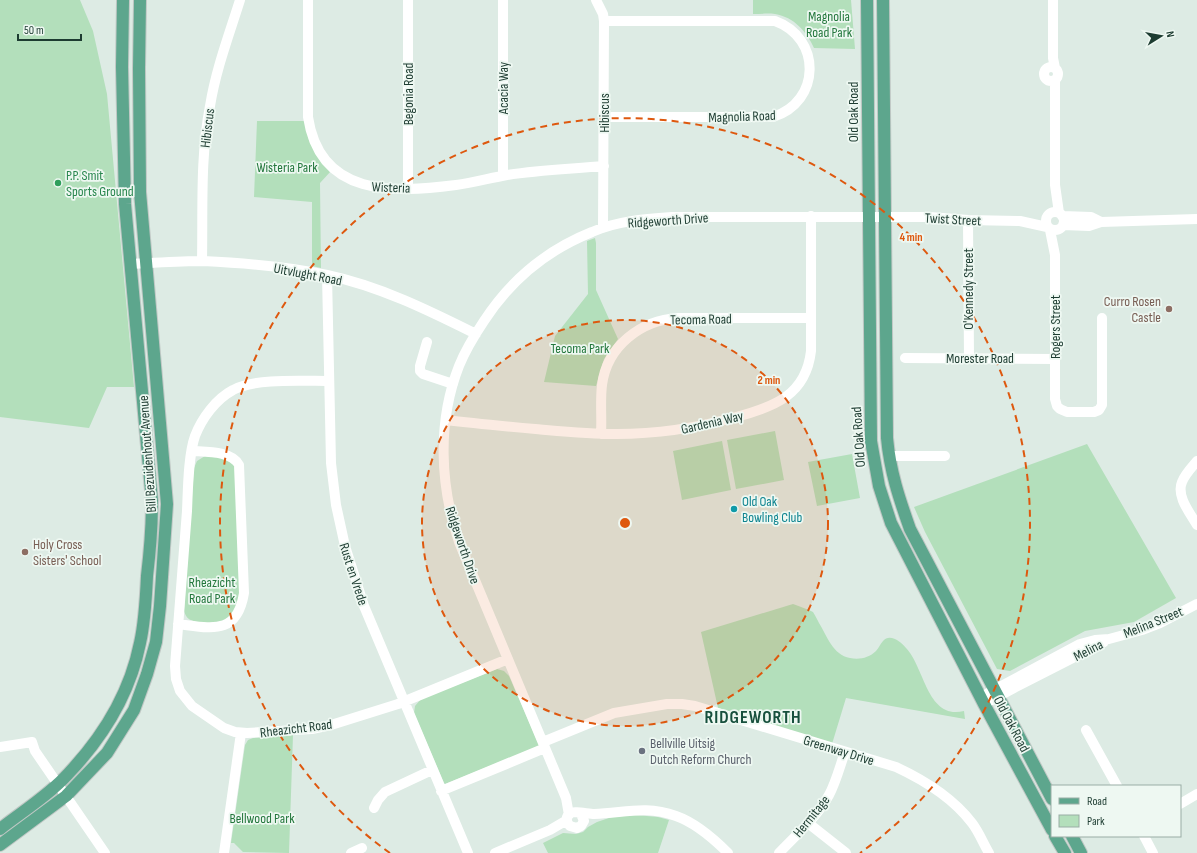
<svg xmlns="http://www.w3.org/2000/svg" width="1197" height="853" font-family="'Sofia Sans Condensed',sans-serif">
<rect width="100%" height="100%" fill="#ddebe4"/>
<path fill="#b3dfbb" d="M0,0H80L93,31L107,94L134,387H107L89,428L0,417Z
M753,0H851L855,49L814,48C807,32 794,17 775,14C768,13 760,14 753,14Z
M257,121H305L309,140L331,171L320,183L321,268L312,266V202L254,197Z
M595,238L596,243V290L618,339L604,359L596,386L544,382L555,336L588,294L587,241Z
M775,431L784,480L736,489L727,440Z
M722,441L731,490L682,500L673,451Z
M1087,444L1176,598L1134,622L1085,631L1010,671L997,669L925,532L914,507Z
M852,454L860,498L817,506L808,462Z
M205,456L228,459L235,467L240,590C239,598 237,610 231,617C222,625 201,625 191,620C187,619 185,614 184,611L194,468L197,461Z
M793,604C799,606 807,609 813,612C815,615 817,619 819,623C827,636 833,655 850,658C859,660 869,658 876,651C879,648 880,644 883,641C890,633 901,642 906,648C925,668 927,720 964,711L965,719L846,698L832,744L718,708L701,632Z
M497,669L504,671L509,676L539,745L537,747L445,784L444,783L414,713L415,706L421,699Z
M293,735L289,853L243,852L234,843H231L245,745L248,740L253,738Z
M635,815L658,817L669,820L658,853H548L543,843L563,833L576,834L583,832L588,827L597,822L612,817Z"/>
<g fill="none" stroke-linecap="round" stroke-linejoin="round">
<g stroke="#c0c8c5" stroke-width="14">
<path id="major" d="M867,0L871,441L879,486L891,523L984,704L1052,830
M883,0L887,438C890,471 899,498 910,529L1052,799
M0,829C23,811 49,795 68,774C103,737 130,693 140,643C145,621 146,598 147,576C150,551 152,526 152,501L125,204L122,67L123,0
M1055,836L1065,853
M1072,836L1081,853
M0,845L66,796L107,753L134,710L147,674L156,642L160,606L167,504L140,192L139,69L140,0"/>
</g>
<path stroke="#fff" stroke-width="10" d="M308,0V117C320,197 393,193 456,185C473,183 490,178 507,175C539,170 571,169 604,166
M408,0V188
M596,0L603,14L604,21L603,228
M1053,0V58L1055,68
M1044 74a7 7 0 1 1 14 0a7 7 0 1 1-14 0Z
M1055,80V185L1059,213
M604,117H773C821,102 822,38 775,21H604
M503,175V0
M1046 221a9 9 0 1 1 18 0a9 9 0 1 1-18 0Z
M1062,216L1091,217L1101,222
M968,220L969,358
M1063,225L1089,226L1101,222L1197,219
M1050,230L1055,255V399L1057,406L1060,409L1067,412H1094L1099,410L1102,405V318
M202,261C203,210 200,157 210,106C216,69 229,35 240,0
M130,264C154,263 179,261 203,261C244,263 286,266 327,275C379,286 428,310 476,334
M327,275L331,463L336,505L345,546L364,606L468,853
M427,342L420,366V371L423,374L453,384
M905,358L1055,359
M328,381C303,381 254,378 233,390C216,399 202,418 195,436C188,456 188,490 187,511C183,563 179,614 175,666L176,679L180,691L192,706L224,728L235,732L247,733L312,729L331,725L398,704L508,659
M446,420C479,424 513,427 546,430C569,432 592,434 616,434C656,434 697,428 736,417C774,407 806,395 811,351V216
M601,434C602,418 600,401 602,385C607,346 641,320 678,318H811
M889,456H945
M1197,461C1192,467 1185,474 1182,482C1176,496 1190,513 1197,525
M178,624C211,628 237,636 244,593L239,465C232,451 207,452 192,451
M981,697L1080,644L1095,640L1109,639L1142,630L1160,623L1197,604
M984,704L1012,689L1104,642
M1086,730L1117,786
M543,742L614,713L667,704H682L695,706L896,767C924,780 953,798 972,823C979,832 983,843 989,853
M0,747L32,742L35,751L105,853
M441,791L545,748
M1180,804L1197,794
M374,808L378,800L385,792L432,770
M581,814L584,821L581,826L577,828L570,826C566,822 565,816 571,813C573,811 589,814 594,814C625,813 645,805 676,816C696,823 713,838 728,853
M569,815L566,798L459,542C440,486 437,422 459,366C465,351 474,336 484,321C510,281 547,250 592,232C617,221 644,219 672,217H930L968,220L1020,221L1047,227
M808,823L846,853
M1144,836L1153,853
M224,853L241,733
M351,853L362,848
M495,853L550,830L567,820
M779,853C796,835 817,817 829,795C836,782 840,766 845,752"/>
<use href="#major" stroke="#5da68d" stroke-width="12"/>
</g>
<circle cx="625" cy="523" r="203" fill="#de580e" fill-opacity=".12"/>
<g fill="none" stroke="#de580e" stroke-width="2" stroke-dasharray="7 5">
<circle cx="625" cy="523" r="203"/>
<path d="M390 853A405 405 0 1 1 860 853"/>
</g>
<circle fill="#2e9e5b" stroke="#eef8f2" stroke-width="1.5" cx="58" cy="183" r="4"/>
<g fill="#8d6e63" stroke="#eef8f2" stroke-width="1.5">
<circle cx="1169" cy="309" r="4"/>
<circle cx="25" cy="552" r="4"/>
</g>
<circle fill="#0f9aa8" stroke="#eef8f2" stroke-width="1.5" cx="734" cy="509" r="4"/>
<circle fill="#6b7280" stroke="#eef8f2" stroke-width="1.5" cx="642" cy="751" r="4"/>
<g text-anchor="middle" stroke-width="3.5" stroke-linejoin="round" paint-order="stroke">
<g font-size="14" fill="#23773c" stroke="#eef8f2">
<text x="829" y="21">Magnolia<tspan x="829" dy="16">Road Park</tspan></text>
<text x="287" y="172">Wisteria Park</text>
<text x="580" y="353">Tecoma Park</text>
<text x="212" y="587">Rheazicht<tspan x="212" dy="16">Road Park</tspan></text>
<text x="262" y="823">Bellwood Park</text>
</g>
<g font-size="14" fill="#1d3c31" stroke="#eef8f2">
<text transform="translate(503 88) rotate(-90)" y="5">Acacia Way</text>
<text transform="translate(408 94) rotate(-90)" y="5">Begonia Road</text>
<text transform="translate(853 112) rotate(-90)" y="5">Old Oak Road</text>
<text transform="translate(604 113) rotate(-90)" y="5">Hibiscus</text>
<text transform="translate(742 116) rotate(-2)" y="5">Magnolia Road</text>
<text transform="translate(207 128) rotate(-83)" y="5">Hibiscus</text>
<text transform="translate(391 187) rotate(2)" y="5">Wisteria</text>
<text transform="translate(953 219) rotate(3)" y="5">Twist Street</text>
<text transform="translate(668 220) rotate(-4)" y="5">Ridgeworth Drive</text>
<text transform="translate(308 274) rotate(11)" y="5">Uitvlught Road</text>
<text transform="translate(968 289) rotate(-90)" y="5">O'Kennedy Street</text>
<text transform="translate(701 319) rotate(-1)" y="5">Tecoma Road</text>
<text transform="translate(1055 327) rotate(-90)" y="5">Rogers Street</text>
<text x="980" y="363">Morester Road</text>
<text transform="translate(712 422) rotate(-13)" y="5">Gardenia Way</text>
<text transform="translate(858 437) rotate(-94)" y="5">Old Oak Road</text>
<text transform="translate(147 454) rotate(-94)" y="5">Bill Bezuidenhout Avenue</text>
<text transform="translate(463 545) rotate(71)" y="5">Ridgeworth Drive</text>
<text transform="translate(354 574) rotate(72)" y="5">Rust en Vrede</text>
<text transform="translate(1153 622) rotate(-22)" y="5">Melina Street</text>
<text transform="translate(1088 650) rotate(-27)" y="5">Melina</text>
<text transform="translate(1012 724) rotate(62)" y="5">Old Oak Road</text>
<text transform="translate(296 728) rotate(-7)" y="5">Rheazicht Road</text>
<text transform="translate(839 750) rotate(17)" y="5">Greenway Drive</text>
<text transform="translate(811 816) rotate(-51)" y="5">Hermitage</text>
</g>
<g font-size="14" fill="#27864d" stroke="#eef8f2" text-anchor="start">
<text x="66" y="180">P.P. Smit<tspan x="66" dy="16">Sports Ground</tspan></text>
</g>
<g font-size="14" fill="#785e54" stroke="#eef8f2" text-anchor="end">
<text x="1161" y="306">Curro Rosen<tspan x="1161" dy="16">Castle</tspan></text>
<text x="33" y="549" text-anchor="start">Holy Cross<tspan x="33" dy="16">Sisters' School</tspan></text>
</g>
<g font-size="14" fill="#0d838f" stroke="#eef8f2" text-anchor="start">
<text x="742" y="506">Old Oak<tspan x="742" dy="16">Bowling Club</tspan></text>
</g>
<g font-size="14" fill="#5b616d" stroke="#eef8f2" text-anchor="start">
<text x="650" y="748">Bellville Uitsig<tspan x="650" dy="16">Dutch Reform Church</tspan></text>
</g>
<g font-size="18" font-weight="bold" letter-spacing="1" fill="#17503d" stroke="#eef8f2">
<text x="753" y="723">RIDGEWORTH</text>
</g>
</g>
<circle cx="625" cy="523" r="6" fill="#de580e" stroke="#eef8f2" stroke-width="2"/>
<g font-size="12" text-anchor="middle" font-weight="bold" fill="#de580e" stroke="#eef8f2" stroke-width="3.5" stroke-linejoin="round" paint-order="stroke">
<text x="911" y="241">4 min</text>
<text x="769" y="384">2 min</text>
</g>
<rect x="1051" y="785" width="130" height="52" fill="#eef8f2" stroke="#9aada5"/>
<rect x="1059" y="798" width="20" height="6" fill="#5da68d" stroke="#9aada5"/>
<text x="1087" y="805" font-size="12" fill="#1d3c31">Road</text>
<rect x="1059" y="815" width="20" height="12" fill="#b3dfbb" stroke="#9aada5"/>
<text x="1087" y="825" font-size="12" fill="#1d3c31">Park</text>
<g transform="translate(1161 36) rotate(79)" stroke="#eef8f2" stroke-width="3" paint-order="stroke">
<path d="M0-3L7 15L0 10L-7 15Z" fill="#1d3c31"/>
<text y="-6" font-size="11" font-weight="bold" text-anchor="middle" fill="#1d3c31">N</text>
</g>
<path d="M18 34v6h63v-6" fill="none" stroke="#1d3c31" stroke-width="2"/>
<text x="24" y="34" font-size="12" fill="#1d3c31" stroke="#eef8f2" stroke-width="3" paint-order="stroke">50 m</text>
</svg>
